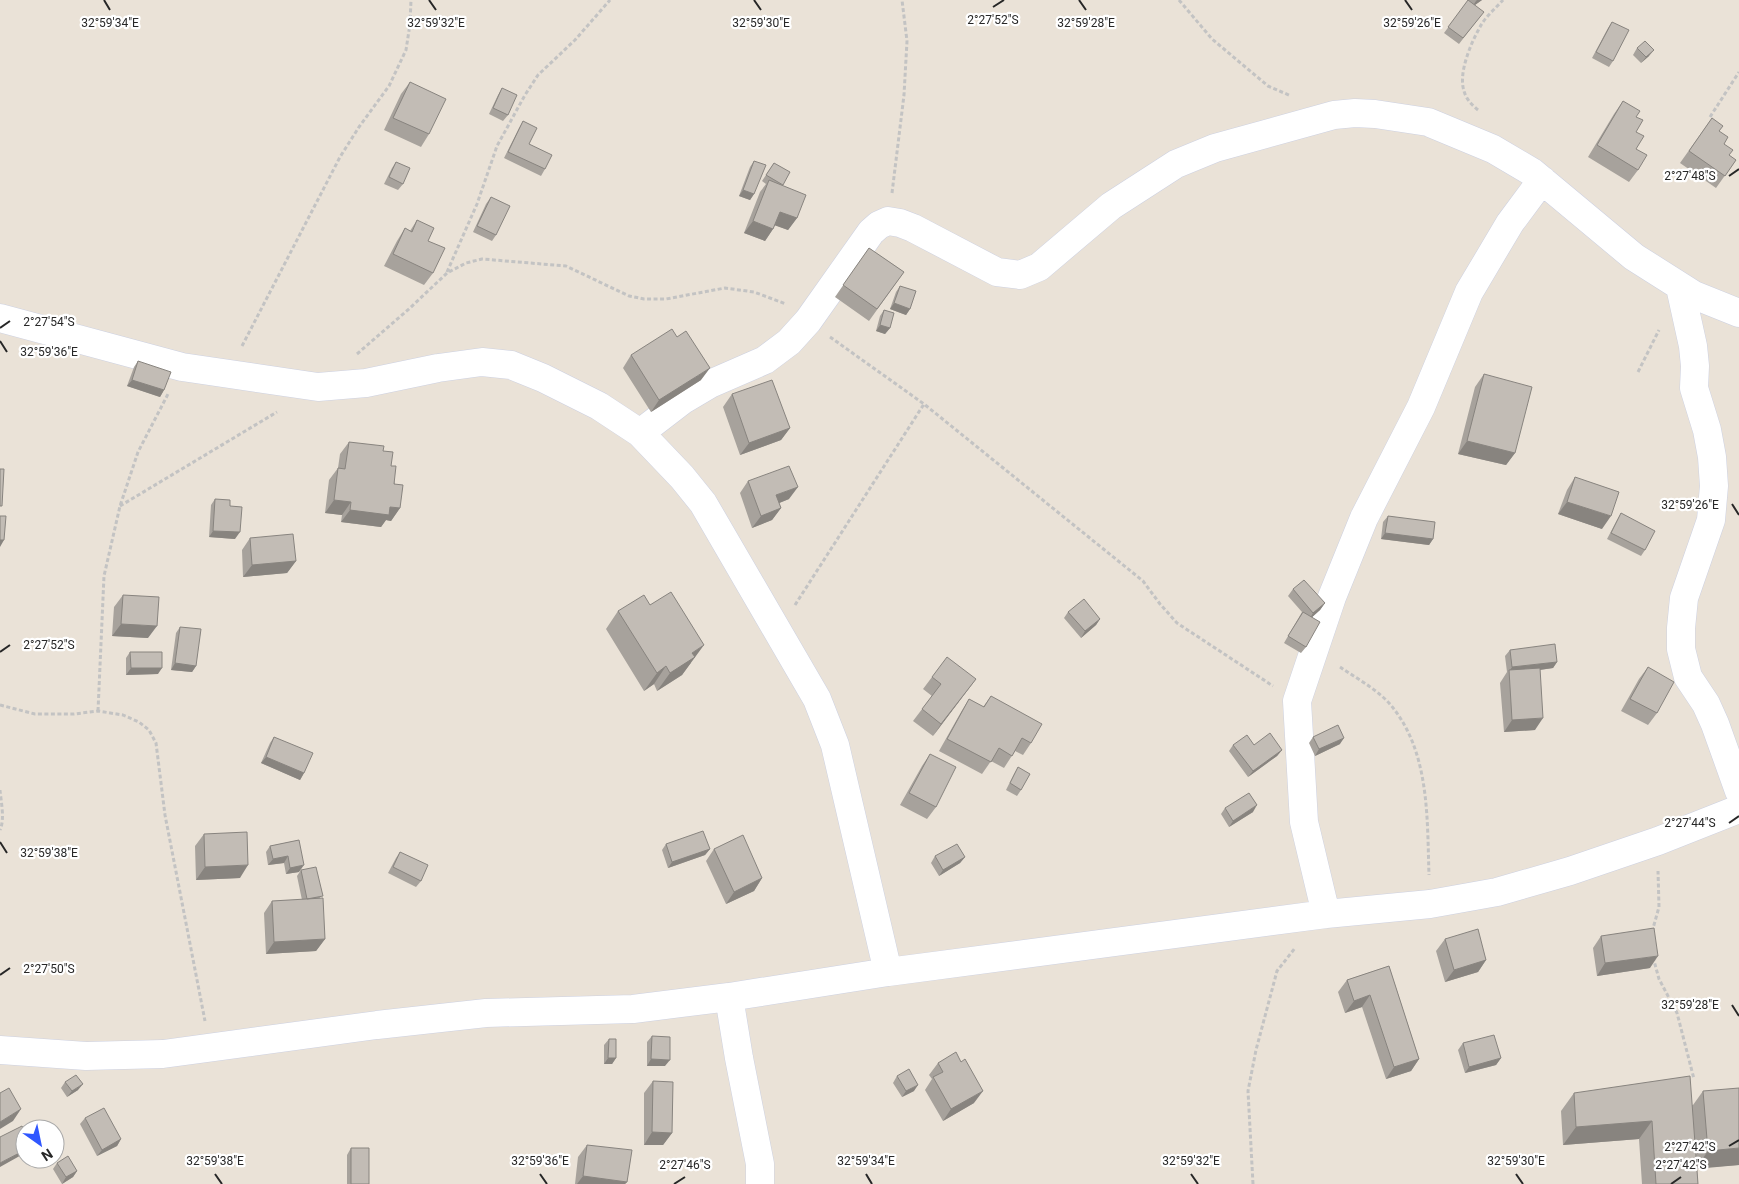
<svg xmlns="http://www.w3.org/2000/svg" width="1739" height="1184" font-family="Roboto,sans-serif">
<rect width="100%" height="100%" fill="#eae2d7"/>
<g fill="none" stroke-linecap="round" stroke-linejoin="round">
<g stroke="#cdd1e1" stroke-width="29">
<path id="street" d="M1680,287L1693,346L1695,366L1694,388L1707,430L1712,457L1714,486L1711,520L1684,598L1681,628V649L1688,677L1706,704L1715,724L1739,791
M0,318L182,367L318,387L366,383L438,368L482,362L511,365L543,378L599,406L640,433L682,477L703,503L817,699L835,745L888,972
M640,433L683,400L710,384L765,360L789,342L808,321L871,232L879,225L888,221L900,223L913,228L997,272L1020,275L1039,267L1111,206L1176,164L1215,148L1334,115L1355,113L1375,114L1428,122L1493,149L1532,172L1634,257L1694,295L1739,313
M1326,914L1304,822L1297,701L1332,597L1364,518L1421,407L1469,292L1510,223L1542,180
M729,997L739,1058L760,1164V1184
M0,1050L86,1056L163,1054L377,1025L486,1013L633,1009L729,997L888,972L1326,914L1430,904L1497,892L1570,871L1658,841L1739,809"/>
</g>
<path stroke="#c3c3c3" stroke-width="3" stroke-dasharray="4 2.5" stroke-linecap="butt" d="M1179,0L1212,39L1268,86L1291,96
M1478,110C1472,105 1466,99 1464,91C1458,73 1471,43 1480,27C1485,17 1495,9 1503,0
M1710,117L1739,72
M892,193L904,95L907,41L902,0
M447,272L477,204L497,146L525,95L538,75L575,40L610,0
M830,337L924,404L1143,581L1160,604L1177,623L1273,686
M242,346L340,157L359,127L389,86L406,50L410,24L411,0
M357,354L410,308L447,273L466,263L482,259L566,266L629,296L644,299H666L725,288L754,292L786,304
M1638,372L1659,330
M120,506L277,412
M795,605L924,404
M1340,667C1356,678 1375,688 1389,703C1430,750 1427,817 1429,875
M0,705L35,714H74L98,711L123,715L139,722L149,730L156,743L165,815L205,1021
M98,711L104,576L120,506L138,452L168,394
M0,790C1,802 5,819 0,830
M1652,932L1659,907L1658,871
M1653,957L1659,979L1677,1013L1694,1079
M1253,1184L1248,1091L1256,1050L1277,971L1295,948"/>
<use href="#street" stroke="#fff" stroke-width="28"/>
</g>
<path fill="#a7a29c" d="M1467,0H1482L1475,5L1479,18L1459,44L1444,33L1468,1Z
M1612,22L1613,61L1609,67L1592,58L1608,28Z
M1637,48L1649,56L1641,63L1633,55Z
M410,82L429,134L421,147L384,130L401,94Z
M502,88L508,115L503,121L489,114L498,95Z
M1623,101L1636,132V149L1638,170L1629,182L1588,157L1614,114Z
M1712,118L1719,131L1729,155L1736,160L1716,188L1680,163Z
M523,121L529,144L545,169L541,176L504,158L519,128Z
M754,161V194L750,200L739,196L750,167Z
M396,162L403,184L398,190L384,184L392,168Z
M774,163L782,185L797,218L788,230L775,225L773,229L765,241L744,233L760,192L766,184L762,181Z
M491,197L496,235L492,241L473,232L486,204Z
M417,220L428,241L433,273L424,285L384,266L397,241L405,228L410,231Z
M869,248L904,272L869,321L835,297Z
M900,286L910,309L906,315L890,309L896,292Z
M884,310L890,328L885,334L876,331L880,316Z
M631,355L701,380L651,412L623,368Z
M138,361L164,390L160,397L127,386L134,367Z
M1484,374L1515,453L1506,465L1458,454L1475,387Z
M732,394L790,428L781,440L740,455L723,407Z
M349,442L383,451L391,466L400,508L391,521L386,520L381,527L341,522L342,515L325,513L329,480L338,468L340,454Z
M1575,477L1602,529L1558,514L1567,490Z
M748,481L789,499L779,503L781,508L772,520L752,528L740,493Z
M215,499L230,506L235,539L209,537L211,505Z
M1621,513L1645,550L1641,556L1607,539L1617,520Z
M1388,516L1433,539L1429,545L1381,539L1383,522Z
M250,538L296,561L287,573L243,577L242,550Z
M1293,589L1325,603L1320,610L1312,617L1306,647L1301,653L1284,643L1302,612L1288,596Z
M123,595L148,638L112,636L114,607Z
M650,605L691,663L690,664L682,675L657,691L654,684L644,691L606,629L618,611Z
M1068,612L1100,619L1096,625L1081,638L1064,618Z
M180,627L196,666L192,672L171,670L176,633Z
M1510,650L1557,662L1553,668L1540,670L1535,730L1504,732L1500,683L1507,672L1505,656Z
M130,652L158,674L126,675V658Z
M1648,667L1657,713L1648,725L1621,711L1639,679Z
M932,677L976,679L933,736L913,721L932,696L923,689Z
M991,696L1031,743L1023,755L1015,751L1004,768L991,761L982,774L939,751L961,712L969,699L983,707Z
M274,737L304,773L300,780L261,763L270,743Z
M1313,737L1340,744L1315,756L1309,743Z
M1233,745H1254L1282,750L1277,756L1248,777L1229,751Z
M930,754L936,807L927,819L900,805L922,766Z
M1018,767L1021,790L1017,796L1006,790L1014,774Z
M1225,808L1253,812L1229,827L1221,814Z
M204,834L240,878L196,880L195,846Z
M299,840V872L286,874L284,863L268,865L266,852L270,846Z
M666,844L710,849L705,855L668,868L662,850Z
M714,849L762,878L754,891L726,904L706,861Z
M400,852L421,881L416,887L388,873L396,858Z
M935,856L965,857L960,863L939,876L931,863Z
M301,870L321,899L325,939L316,951L266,954L264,913L272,901L302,900L297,876Z
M1601,936L1650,968L1597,976L1593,948Z
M1445,939L1486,960L1478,972L1445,982L1436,951Z
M1389,966L1419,1059L1411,1071L1386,1079L1362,1007L1345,1013L1338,992L1347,980Z
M652,1036L665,1066H647V1042Z
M609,1039L616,1058L612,1064H604V1045Z
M1463,1043L1501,1058L1496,1065L1465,1073L1458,1050Z
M938,1063L974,1103L943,1121L925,1090L932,1079L929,1075Z
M897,1076L914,1091L902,1097L893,1083Z
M653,1081L672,1133L663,1145H644V1093Z
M65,1082L78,1090L67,1097L61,1088Z
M1703,1091L1739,1165L1697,1168L1698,1184H1642L1639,1139L1563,1145L1561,1111L1574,1093L1693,1105Z
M85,1118L121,1139L117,1146L97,1156L80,1124Z
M587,1145L627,1182L625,1184H575L578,1157Z
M351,1148L369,1184H347V1155Z
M57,1163L77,1171L73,1177L62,1184L53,1169Z"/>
<path fill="#88847f" d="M1477,0H1482L1472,7L1476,1Z
M1654,50L1649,56L1641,63L1646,57Z
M743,190L754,194L750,200L739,196Z
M780,212L797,218L788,230L771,224Z
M753,221L773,229L765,241L744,233Z
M894,303L910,309L906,315L890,309Z
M880,325L890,328L885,334L876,331Z
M710,368L701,380L651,412L659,400Z
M132,380L164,390L160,397L127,386Z
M790,428L781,440L740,455L749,443Z
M1467,441L1515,453L1506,465L1458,454Z
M798,487L789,499L767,508L776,495Z
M334,500L351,502L342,515L325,513Z
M1567,502L1611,516L1602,529L1558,514Z
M390,507L400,508L391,521L386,520L381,527L341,522L350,510Z
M781,508L772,520L752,528L761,516Z
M213,531L240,532L235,539L209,537Z
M1385,533L1433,539L1429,545L1381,539Z
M0,540H4L0,547Z
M296,561L287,573L243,577L252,565Z
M1325,603L1320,610L1309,620L1313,613Z
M1100,619L1096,625L1081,638L1085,631Z
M121,624L157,626L148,638L112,636Z
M704,645L682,675L657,691L670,673L692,653Z
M1557,662L1553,668L1509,674V672L1512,667Z
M175,663L196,666L192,672L171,670Z
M666,666L654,684L644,691L657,673Z
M131,668H162L158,674L126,675Z
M976,679L967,691L933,736L941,724Z
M1543,718L1535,730L1504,732L1512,720Z
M1344,738L1340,744L1315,756L1319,749Z
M1282,750L1277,756L1248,777L1253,771Z
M266,757L304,773L300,780L261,763Z
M1257,805L1253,812L1229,827L1233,821Z
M710,849L705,855L668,868L672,862Z
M288,856L284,863L268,865L273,859Z
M965,857L960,863L939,876L943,870Z
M248,865L240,878L196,880L205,867Z
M304,865L299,872L286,874L290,868Z
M762,878L754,891L726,904L734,892Z
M325,939L316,951L266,954L274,942Z
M1658,956L1650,968L1597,976L1605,963Z
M1486,960L1478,972L1445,982L1454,970Z
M1370,995L1362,1007L1345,1013L1354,1001Z
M608,1058H616L612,1064H604Z
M1501,1058L1496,1065L1465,1073L1469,1067Z
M651,1059L670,1060L665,1066H647Z
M1419,1059L1411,1071L1386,1079L1394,1067Z
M83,1084L78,1090L67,1097L72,1091Z
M918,1085L914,1091L902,1097L906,1091Z
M983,1091L974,1103L943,1121L951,1109Z
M21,1109L13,1121L0,1129V1122Z
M1652,1121L1639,1139L1563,1145L1576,1127Z
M652,1132L672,1133L663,1145H644Z
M121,1139L117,1146L97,1156L102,1150Z
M1739,1148V1165L1695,1169L1708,1151Z
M25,1150V1153L0,1167V1163Z
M77,1171L73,1177L62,1184L66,1177Z
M583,1176L627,1182L625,1184H577Z"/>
<path fill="#c2bcb5" stroke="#88847f" d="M1468,0L1484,12L1463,38L1448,27Z
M1612,22L1629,30L1613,61L1596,52Z
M1645,41L1654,50L1646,57L1637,48Z
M410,82L446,99L429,134L393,118Z
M502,88L517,95L508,115L493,108Z
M1623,101L1640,111L1636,117L1643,120L1636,132L1644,136L1636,149L1647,155L1638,170L1597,145Z
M1712,118L1723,126L1719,131L1728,137L1724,144L1733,150L1729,155L1736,160L1725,176L1689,151Z
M523,121L537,128L529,144L552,155L545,169L508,152Z
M754,161L766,165L754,194L743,190Z
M396,162L410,168L403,184L389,177Z
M774,163L790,172L783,185L766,175Z
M769,180L806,195L797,218L780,212L773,229L753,221Z
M491,197L510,206L496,235L477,226Z
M417,220L434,228L428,241L445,248L433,273L393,254L405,228L412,232Z
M869,248L904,272L877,309L843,285Z
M900,286L916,291L910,309L894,303Z
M884,310L894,313L890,328L880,325Z
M672,329L677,337L686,331L710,368L659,400L631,355Z
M138,361L171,372L164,390L132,380Z
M1484,374L1532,387L1515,453L1467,441Z
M772,380L790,428L749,443L732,394Z
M349,442L384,446L383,451L393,452L391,466H396L394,484L403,485L400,508L390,507L389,515L350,510L351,502L334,500L338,468L345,469Z
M789,466L798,487L776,495L781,508L761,516L748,481Z
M0,469H4L2,506H0Z
M1575,477L1619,492L1611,516L1567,502Z
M215,499L230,500V506L242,507L240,532L213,531Z
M1621,513L1655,531L1645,550L1611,533Z
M0,516H6L4,540H0Z
M1388,516L1435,522L1433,539L1385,533Z
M293,534L296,561L252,565L250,538Z
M1304,580L1325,603L1313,613L1293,589Z
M671,592L704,645L692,653L695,657L670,673L666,666L657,673L618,611L644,595L650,605Z
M123,595L159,597L157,626L121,624Z
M1084,599L1100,619L1085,631L1068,612Z
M1303,612L1320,622L1306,647L1288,636Z
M180,627L201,629L196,666L175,663Z
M1555,644L1557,662L1512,667L1510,650Z
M130,652H162V668H131Z
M947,657L976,679L941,724L922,709L941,684L932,677Z
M1648,667L1674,682L1657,713L1630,699Z
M1540,668L1543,718L1512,720L1509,670Z
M991,696L1042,724L1031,743L1022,738L1012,756L999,748L991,762L947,739L969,699L984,707Z
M1338,725L1344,738L1319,749L1313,737Z
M1270,733L1282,750L1253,771L1233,745L1247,735L1254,745Z
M274,737L313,753L304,773L266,757Z
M930,754L956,767L936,807L909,793Z
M1018,767L1030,774L1021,790L1010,783Z
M1249,793L1257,805L1233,821L1225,808Z
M703,831L710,849L672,862L666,844Z
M247,832L248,865L205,867L204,834Z
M743,835L762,878L734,892L714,849Z
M299,840L304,865L290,868L288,856L273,859L270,846Z
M957,844L965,857L943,870L935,856Z
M400,852L428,865L421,881L393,867Z
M316,867L323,896L307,899L301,870Z
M323,898L325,939L274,942L272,901Z
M1654,928L1658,956L1605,963L1601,936Z
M1478,929L1486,960L1454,970L1445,939Z
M1389,966L1419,1059L1394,1067L1370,995L1354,1001L1347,980Z
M1494,1035L1501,1058L1469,1067L1463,1043Z
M652,1036L670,1037V1060L651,1059Z
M609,1039H616V1058H608Z
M956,1052L961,1062L965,1059L983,1091L951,1109L933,1077L943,1072L938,1063Z
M909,1069L918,1085L906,1091L897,1076Z
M76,1075L83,1084L72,1091L65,1082Z
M1690,1076L1698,1184H1656L1652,1121L1576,1127L1574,1093Z
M653,1081L673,1082L672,1133L652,1132Z
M9,1088L21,1109L0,1122V1093Z
M1739,1088V1148L1708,1151L1703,1091Z
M104,1108L121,1139L102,1150L85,1118Z
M22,1126L25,1131V1150L0,1163V1137Z
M587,1145L632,1150L627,1182L583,1176Z
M351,1148H369V1184H351Z
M68,1156L77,1171L66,1177L57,1163Z"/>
<path fill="none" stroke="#272727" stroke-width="2" d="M104,0L110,10M429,0L436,10M754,0L761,10M1079,0L1086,10M1405,0L1412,10M993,7L1004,0M1729,176L1739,169M0,328L10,321M0,341L7,352M1732,504L1739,515M0,652L10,645M1729,823L1739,816M0,842L7,853M0,975L10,968M1732,1005L1739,1016M1729,1146L1739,1140M215,1174L222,1184M540,1174L547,1184M866,1174L872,1184M1191,1174L1198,1184M1516,1174L1523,1184M674,1184L685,1177M1671,1184L1681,1177"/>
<g font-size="12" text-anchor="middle" fill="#272727" stroke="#fff" stroke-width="4.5" stroke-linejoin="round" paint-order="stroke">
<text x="993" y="24">2°27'52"S</text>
<text x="110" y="27">32°59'34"E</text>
<text x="436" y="27">32°59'32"E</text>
<text x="761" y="27">32°59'30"E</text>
<text x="1086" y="27">32°59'28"E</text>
<text x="1412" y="27">32°59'26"E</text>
<text x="1690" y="180">2°27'48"S</text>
<text x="49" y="326">2°27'54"S</text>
<text x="49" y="356">32°59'36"E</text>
<text x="1690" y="509">32°59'26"E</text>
<text x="49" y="649">2°27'52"S</text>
<text x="1690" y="827">2°27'44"S</text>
<text x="49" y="857">32°59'38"E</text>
<text x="49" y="973">2°27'50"S</text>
<text x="1690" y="1009">32°59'28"E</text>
<text x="1690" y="1151">2°27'42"S</text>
<text x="215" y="1165">32°59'38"E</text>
<text x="540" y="1165">32°59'36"E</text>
<text x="866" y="1165">32°59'34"E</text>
<text x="1191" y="1165">32°59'32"E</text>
<text x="1516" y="1165">32°59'30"E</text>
<text x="685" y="1169">2°27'46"S</text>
<text x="1681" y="1169">2°27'42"S</text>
</g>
<g transform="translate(40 1144) rotate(147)"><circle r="24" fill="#ffffff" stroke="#a9a9a9"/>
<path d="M0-4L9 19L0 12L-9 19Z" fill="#3057ff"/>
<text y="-8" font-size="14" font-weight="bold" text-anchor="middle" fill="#272727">N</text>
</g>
</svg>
